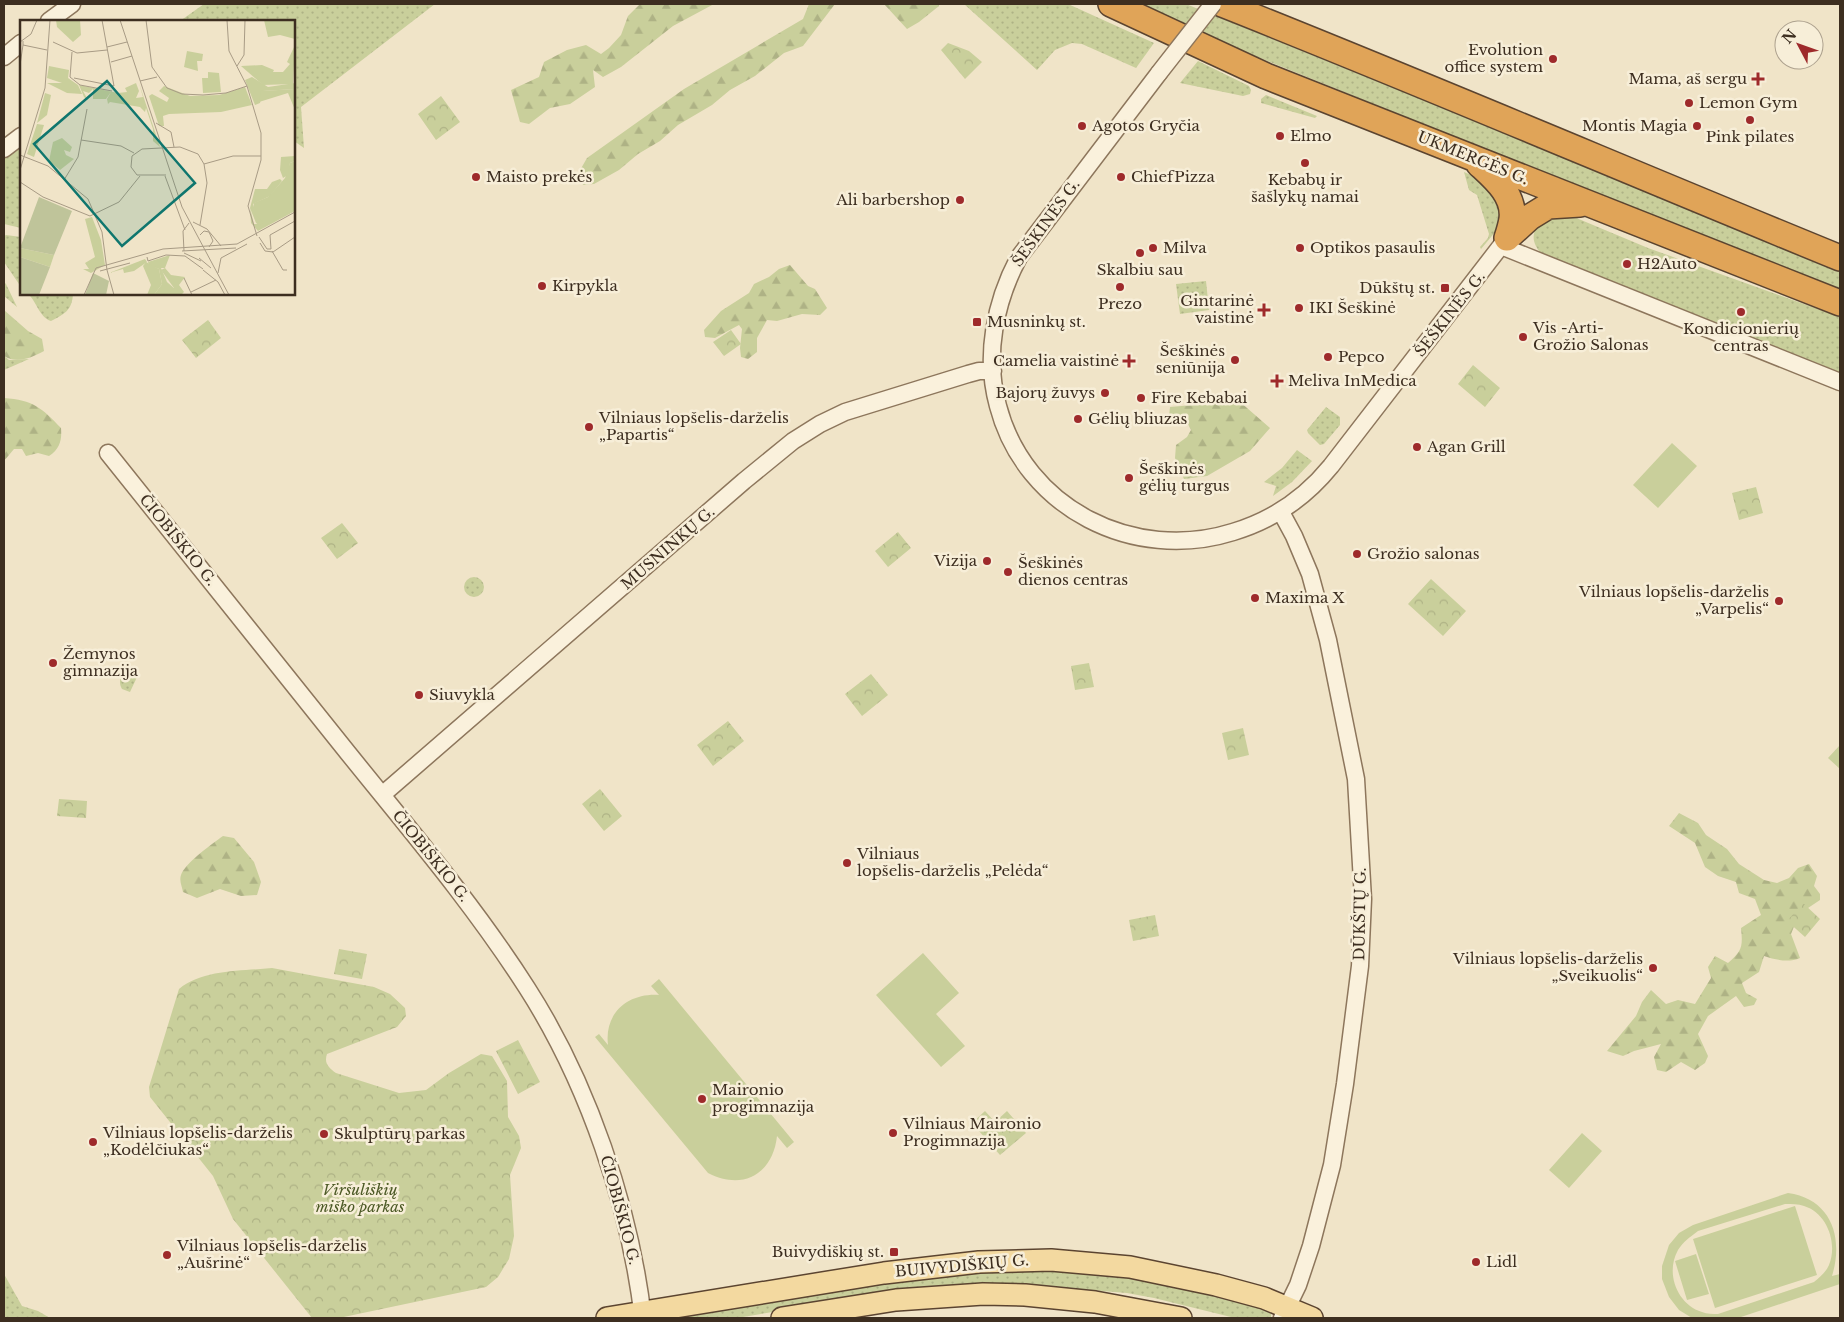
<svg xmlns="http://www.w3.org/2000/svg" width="1844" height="1322" font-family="'Libre Baskerville',serif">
<defs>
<pattern id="grass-dots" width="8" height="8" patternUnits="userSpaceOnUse" patternTransform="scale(1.25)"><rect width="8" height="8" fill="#c9cf9b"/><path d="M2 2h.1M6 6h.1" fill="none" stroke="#aeb285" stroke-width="1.8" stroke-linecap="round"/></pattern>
<pattern id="forest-firs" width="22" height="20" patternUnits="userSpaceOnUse" patternTransform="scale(1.25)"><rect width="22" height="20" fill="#c9cf9b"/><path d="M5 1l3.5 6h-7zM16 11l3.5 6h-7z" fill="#aeb285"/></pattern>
<pattern id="park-crowns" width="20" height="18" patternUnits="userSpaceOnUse" patternTransform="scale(1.25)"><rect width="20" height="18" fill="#c9cf9b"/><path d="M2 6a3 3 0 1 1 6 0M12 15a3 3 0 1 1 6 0" fill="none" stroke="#aeb285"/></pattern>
</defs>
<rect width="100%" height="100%" fill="#f0e4c8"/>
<path fill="url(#grass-dots)" d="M204,4H435L301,107L304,148L294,141V21H180Z
M964,4H1068L1154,43L1136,68L1082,44L1072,43L1055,50L1037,70Z
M1127,4H1186L1840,268V293Z
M1198,61L1249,86L1251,90L1250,94L1243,96L1180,83Z
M1266,95L1317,116L1315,118L1261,103V99Z
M21,141V228L4,224V155Z
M1464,172L1485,181L1506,208L1496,231L1481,249L1480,247L1488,238L1489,234L1477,195L1469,190Z
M1562,212L1648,248L1840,317V376L1543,256C1530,241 1531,233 1543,217Z
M6,235L21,237V287L4,262V236Z
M1206,281L1209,310L1180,314L1176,284Z
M4,282L6,284L17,307L4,296Z
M28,294H73C72,310 65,314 51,321C39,317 37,302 28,294Z
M4,356L9,360L29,359L4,370Z
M1326,407L1340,417V425L1324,444L1320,445L1308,433L1307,430Z
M1297,450L1312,461L1292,482L1273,496L1276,486L1264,482L1282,468Z
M464 587a10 10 0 1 1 20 0a10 10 0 1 1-20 0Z
M127,672L134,673L138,675L130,692L122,689C118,682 120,676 127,672Z
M1029,1270L1075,1271L1155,1282L1266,1309L1271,1313V1317L1235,1318L1154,1298L1127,1293L1041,1286L869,1296L737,1318H679V1315L952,1273Z
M4,1274L22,1306L38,1311L50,1318H4Z"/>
<path fill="url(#forest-firs)" d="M640,4H714L673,26L621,67L603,77L593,70L595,87L570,104L550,108L529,124L520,122L511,90L539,77L544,62L567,50L586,45L601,54L609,48L621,35L628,16Z
M809,4H835L803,46L784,53L755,76L730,90L712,105L678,125L660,141L638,154L619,170L594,184L583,185L579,172L587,158L684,89L803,19Z
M884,4H939V6L919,22L907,29Z
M790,265L808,286L815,289L827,308L820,315L802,314L777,321L767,320L757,338V352L748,359L741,357L740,348L742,329L739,325L715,338L705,337L704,330L721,311L749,293L754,284L769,277L779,269Z
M4,310L28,331L42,339L44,351C31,358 17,364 4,356Z
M4,398C33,400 42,408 61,428C62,440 60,449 49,456L38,453L26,456L22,449H14L4,461Z
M1239,401L1270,428L1250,451L1207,476L1184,479L1175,458L1176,445L1187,437L1191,430L1188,424L1177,421L1169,416L1170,407Z
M1679,813L1698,823L1706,835L1727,849L1739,864L1764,880L1777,883L1789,878L1798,868L1809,864L1817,876L1814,886L1820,894V900L1799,914L1791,934L1800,958C1789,963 1776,960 1764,956L1759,972L1742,983L1746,993L1757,999L1754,1005L1744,1007L1736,996L1708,1016L1698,1034L1708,1056L1705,1063L1695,1070L1681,1062L1666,1072L1657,1070L1654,1057L1661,1044L1634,1051L1623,1056L1607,1051L1636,1016L1642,1002L1651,990L1666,1004L1678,1000L1695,1004L1711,978L1708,967L1715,956L1728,963C1742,951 1743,947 1741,928L1761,915L1755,899L1739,893L1736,882L1718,876L1705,867L1695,843L1669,826Z
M223,836L234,838L254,862L261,882L257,895L241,896L220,889L197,898L183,892C182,886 179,881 181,875C185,863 212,844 223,836Z"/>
<path fill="url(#park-crowns)" d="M948,43L969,51L982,62L965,79L941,50Z
M441,96L460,122L436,140L418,114Z
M208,320L221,338L196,358L182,340Z
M731,330L741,344L724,356L713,342Z
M1473,365L1500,388L1485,407L1458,384Z
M1756,487L1763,513L1739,520L1732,493Z
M342,523L358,543L337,559L321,538Z
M898,532L911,548L888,567L875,551Z
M1431,579L1466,611L1443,636L1408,604Z
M1089,663L1094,687L1075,690L1071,666Z
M871,674L888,695L862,716L845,694Z
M728,721L744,741L713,766L697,745Z
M1243,728L1249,755L1228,760L1222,733Z
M1840,745V769L1828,758Z
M600,789L622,816L604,831L582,804Z
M59,799L87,801L86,818L57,816Z
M1803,903L1820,919L1805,937L1787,921Z
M1155,915L1159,936L1133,941L1129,920Z
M339,949L367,954L362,979L334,974Z
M272,968L374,987L390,994L405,1008L406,1016L397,1027L327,1054C324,1063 328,1067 336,1073L399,1093L426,1090L449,1073L481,1054L492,1056L507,1081L508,1117L519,1136L521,1148L510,1175L514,1236L509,1259L498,1277L486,1287L339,1318H312L233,1219L213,1176L150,1097L149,1087L179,989C203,969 243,971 272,968Z
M518,1040L540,1082L518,1094L496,1051Z
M985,1111L995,1122L1007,1111L1026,1133L1000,1155L972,1123Z"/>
<path fill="#c9cf9b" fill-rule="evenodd" d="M1672,443L1697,466L1658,508L1633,485Z
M923,953L959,993L936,1014L965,1046L941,1067L876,995Z
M659,979L794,1142L787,1148L777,1136C773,1174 743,1191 708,1173L595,1037L599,1034L608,1045C604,1012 629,993 659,995L651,986Z
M1582,1133L1602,1151L1569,1188L1549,1170Z
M1788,1193C1831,1199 1844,1237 1832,1276L1840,1274V1284L1738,1318H1692L1679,1310L1669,1297L1662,1279V1266L1669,1245L1679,1233L1693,1225ZM1785,1204C1792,1204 1798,1204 1804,1206C1827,1213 1838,1243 1829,1265C1826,1272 1820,1277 1814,1282L1718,1314C1713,1314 1707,1314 1702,1312C1677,1304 1665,1273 1678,1250C1683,1242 1690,1237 1698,1231Z
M1795,1206L1817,1275L1715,1308L1693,1239Z
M1696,1254L1709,1294L1687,1300L1675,1261Z"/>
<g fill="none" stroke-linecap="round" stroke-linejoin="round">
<g stroke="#8d765c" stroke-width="19">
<path id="minor" d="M49,21L72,4
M4,57L21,43
M1159,73L1019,257C995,302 984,356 998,406C1025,509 1134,563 1233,532C1273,520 1305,498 1331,466L1507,238
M4,149L21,136
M1501,246L1840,382
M108,453C188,553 268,653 348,753C410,830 474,905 527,988C588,1083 630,1207 643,1318
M1281,512L1294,536L1310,574L1328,640L1356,779L1363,899L1360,966L1345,1084L1332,1165L1311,1246L1298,1285L1282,1318
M382,795L744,481L793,441L820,424L845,412L968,374L979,371H993"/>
</g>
<g stroke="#5b4430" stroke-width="24">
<path id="major" d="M607,1318L884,1273L979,1262L1051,1260L1130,1267L1216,1285L1264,1298L1312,1318
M782,1318L896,1300L983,1294L1025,1295L1095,1302L1181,1318"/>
</g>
<g stroke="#5b4430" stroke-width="28">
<path id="highway" d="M1111,4L1266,76L1840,303
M1222,4C1429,86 1634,174 1840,258
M1479,164C1494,178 1515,195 1512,219C1511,225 1509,232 1507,238
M1507,238L1530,217L1548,206L1580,204"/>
</g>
<use href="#minor" stroke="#faf1dc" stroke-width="16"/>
<use href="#major" stroke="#f3d9a0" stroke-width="21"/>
<use href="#highway" stroke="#e0a458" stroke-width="25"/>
<g stroke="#8d765c" stroke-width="19" stroke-linecap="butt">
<path id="minor-bridge" d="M1159,73L1213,4"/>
</g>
<use href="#minor-bridge" stroke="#faf1dc" stroke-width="16"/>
</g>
<g fill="#9e2a2b" stroke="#f7eed8" stroke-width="2">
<circle cx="1553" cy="59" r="5"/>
<path d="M1755.5 71.5h5v5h5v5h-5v5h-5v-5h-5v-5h5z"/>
<circle cx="1689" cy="103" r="5"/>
<circle cx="1750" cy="120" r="5"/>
<circle cx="1082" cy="126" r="5"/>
<circle cx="1697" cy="126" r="5"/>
<circle cx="1280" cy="136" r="5"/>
<circle cx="1305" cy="163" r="5"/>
<circle cx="476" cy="177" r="5"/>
<circle cx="1121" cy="177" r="5"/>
<circle cx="960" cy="200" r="5"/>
<circle cx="1153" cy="248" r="5"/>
<circle cx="1300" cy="248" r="5"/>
<circle cx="1140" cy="253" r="5"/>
<circle cx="1627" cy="264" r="5"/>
<circle cx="542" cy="286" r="5"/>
<circle cx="1120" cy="287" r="5"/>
<rect x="1440" y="283" width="10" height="10" rx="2.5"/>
<circle cx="1299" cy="308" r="5"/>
<path d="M1261.5 302.5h5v5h5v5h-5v5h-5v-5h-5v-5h5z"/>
<circle cx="1741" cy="312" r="5"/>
<rect x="972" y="317" width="10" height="10" rx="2.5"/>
<circle cx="1523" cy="337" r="5"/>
<circle cx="1328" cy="357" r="5"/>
<circle cx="1235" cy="360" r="5"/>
<path d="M1126.5 353.5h5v5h5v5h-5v5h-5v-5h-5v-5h5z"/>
<path d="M1274.5 373.5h5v5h5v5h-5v5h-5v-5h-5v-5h5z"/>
<circle cx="1105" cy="393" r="5"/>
<circle cx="1141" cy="398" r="5"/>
<circle cx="1078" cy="419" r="5"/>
<circle cx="589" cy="427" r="5"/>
<circle cx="1417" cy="447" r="5"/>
<circle cx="1129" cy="478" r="5"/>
<circle cx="1357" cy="554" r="5"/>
<circle cx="987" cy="561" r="5"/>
<circle cx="1008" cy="572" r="5"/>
<circle cx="1255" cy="598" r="5"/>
<circle cx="1779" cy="601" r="5"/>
<circle cx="53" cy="663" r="5"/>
<circle cx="419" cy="695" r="5"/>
<circle cx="847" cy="863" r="5"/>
<circle cx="1653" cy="968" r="5"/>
<circle cx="702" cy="1099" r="5"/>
<circle cx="893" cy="1133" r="5"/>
<circle cx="324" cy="1134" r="5"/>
<circle cx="93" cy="1142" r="5"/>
<rect x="889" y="1247" width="10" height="10" rx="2.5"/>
<circle cx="167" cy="1255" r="5"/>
<circle cx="1476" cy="1262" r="5"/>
</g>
<g text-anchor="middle" stroke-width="5" stroke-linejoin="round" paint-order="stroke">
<g font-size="15" fill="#3d2e20" stroke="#f7eed8" text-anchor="start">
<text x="1543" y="55" text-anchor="end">Evolution<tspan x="1543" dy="17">office system</tspan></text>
<text x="1747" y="84" text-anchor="end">Mama, aš sergu</text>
<text x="1699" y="108">Lemon Gym</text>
<text x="1092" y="131">Agotos Gryčia</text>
<text x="1687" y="131" text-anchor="end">Montis Magia</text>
<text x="1290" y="141">Elmo</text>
<text x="1750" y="142" text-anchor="middle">Pink pilates</text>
<text x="486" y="182">Maisto prekės</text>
<text x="1131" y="182">ChiefPizza</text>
<text x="1305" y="185" text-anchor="middle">Kebabų ir<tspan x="1305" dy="17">šašlykų namai</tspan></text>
<text x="950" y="205" text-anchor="end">Ali barbershop</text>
<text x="1163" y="253">Milva</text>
<text x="1310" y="253">Optikos pasaulis</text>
<text x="1637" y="269">H2Auto</text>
<text x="1140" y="275" text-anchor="middle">Skalbiu sau</text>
<text x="552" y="291">Kirpykla</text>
<text x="1435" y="293" text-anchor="end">Dūkštų st.</text>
<text x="1254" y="306" text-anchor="end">Gintarinė<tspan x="1254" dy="17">vaistinė</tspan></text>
<text x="1120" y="309" text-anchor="middle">Prezo</text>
<text x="1309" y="313">IKI Šeškinė</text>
<text x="987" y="327">Musninkų st.</text>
<text x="1533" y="333">Vis -Arti-<tspan x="1533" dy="17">Grožio Salonas</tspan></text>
<text x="1741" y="334" text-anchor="middle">Kondicionierių<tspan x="1741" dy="17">centras</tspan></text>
<text x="1225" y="356" text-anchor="end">Šeškinės<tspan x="1225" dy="17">seniūnija</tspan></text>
<text x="1338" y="362">Pepco</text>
<text x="1119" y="366" text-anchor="end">Camelia vaistinė</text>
<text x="1288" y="386">Meliva InMedica</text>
<text x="1095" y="398" text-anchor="end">Bajorų žuvys</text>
<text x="1151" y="403">Fire Kebabai</text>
<text x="599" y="423">Vilniaus lopšelis-darželis<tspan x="599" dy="17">„Papartis“</tspan></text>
<text x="1088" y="424">Gėlių bliuzas</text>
<text x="1427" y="452">Agan Grill</text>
<text x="1139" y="474">Šeškinės<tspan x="1139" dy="17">gėlių turgus</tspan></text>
<text x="1367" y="559">Grožio salonas</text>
<text x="977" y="566" text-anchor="end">Vizija</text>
<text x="1018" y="568">Šeškinės<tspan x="1018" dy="17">dienos centras</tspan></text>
<text x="1769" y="597" text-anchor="end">Vilniaus lopšelis-darželis<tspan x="1769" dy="17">„Varpelis“</tspan></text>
<text x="1265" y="603">Maxima X</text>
<text x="63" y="659">Žemynos<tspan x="63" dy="17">gimnazija</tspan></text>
<text x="429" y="700">Siuvykla</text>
<text x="857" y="859">Vilniaus<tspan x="857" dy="17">lopšelis-darželis „Pelėda“</tspan></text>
<text x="1643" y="964" text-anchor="end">Vilniaus lopšelis-darželis<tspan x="1643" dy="17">„Sveikuolis“</tspan></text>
<text x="712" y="1095">Maironio<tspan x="712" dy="17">progimnazija</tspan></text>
<text x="903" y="1129">Vilniaus Maironio<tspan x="903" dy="17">Progimnazija</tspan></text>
<text x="103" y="1138">Vilniaus lopšelis-darželis<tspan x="103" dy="17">„Kodėlčiukas“</tspan></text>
<text x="334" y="1139">Skulptūrų parkas</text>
<text x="177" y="1251">Vilniaus lopšelis-darželis<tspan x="177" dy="17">„Aušrinė“</tspan></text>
<text x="884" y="1257" text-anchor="end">Buivydiškių st.</text>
<text x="1486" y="1267">Lidl</text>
</g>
<g font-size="15" fill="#3d2e20" stroke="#f7eed8">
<text transform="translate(1473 158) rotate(22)" y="5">UKMERGĖS G.</text>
<text transform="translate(1046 223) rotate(-54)" y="5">ŠEŠKINĖS G.</text>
<text transform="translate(1450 314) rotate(-52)" y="5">ŠEŠKINĖS G.</text>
<text transform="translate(178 540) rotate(51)" y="5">ČIOBIŠKIO G.</text>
<text transform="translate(668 548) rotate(-41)" y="5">MUSNINKŲ G.</text>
<text transform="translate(431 856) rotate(51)" y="5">ČIOBIŠKIO G.</text>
<text transform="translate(1360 914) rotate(-89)" y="5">DŪKŠTŲ G.</text>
<text transform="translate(620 1210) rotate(75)" y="5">ČIOBIŠKIO G.</text>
<text transform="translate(962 1266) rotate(-5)" y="5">BUIVYDIŠKIŲ G.</text>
</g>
<g font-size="15" font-style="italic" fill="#4d5a26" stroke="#f7eed8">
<text x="360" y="1195">Viršuliškių<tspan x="360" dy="17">miško parkas</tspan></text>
</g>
</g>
<g transform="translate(20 20)">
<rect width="275" height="275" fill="#f0e4c8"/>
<path d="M167,31L183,34L182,41H177L178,51L164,47ZM29,46L49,50L48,58L58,65L62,74L47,73L27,63H42L27,58ZM188,52L199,53L201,72L183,73L182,58H188ZM232,57L248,67L275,63V69L243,71L240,83L235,85L225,60ZM116,63L119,71L116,78L123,77L119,63L140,127L133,121V109L126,88L125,92L120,87L90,82L88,84L87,79L91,72L86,79H73V69L69,73L63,71L68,80L64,77L59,65L98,73L107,72L105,68ZM144,66L170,76L199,75L225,67L232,85L201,92L149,94L143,96L144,106H139L129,76L132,74L147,82L149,78L139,71ZM25,73L31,75L27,95L17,103ZM17,104L24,105L14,137L7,134ZM275,141V191L238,211L231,203L230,188L234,204H239L232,191L234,183L248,177L265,158L270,143ZM72,197L81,220L85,245L71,253L63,249H69L65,243L75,237L65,199ZM150,235L145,248H141L147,262L155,269L147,275H134L142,264L139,249L129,245L128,242ZM125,239L127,242L114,251L104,253L103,249L89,253Z" fill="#c9cf9b"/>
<path d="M275,69V90L268,73L239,82L241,71ZM275,136V141L270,143L268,155L263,158L260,150L261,137ZM260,159L262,161L250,176L233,184V192L243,202L240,206L236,203L230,188L235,169H247L252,162ZM0,228L34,235L30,247L0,237ZM126,242L139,249L142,264L134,275H127L131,265L123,246ZM145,248L151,255L165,257L159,265L164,272L161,275H147L154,268L141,250Z" fill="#c9cf9b"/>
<path d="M19,177L52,191L34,235L0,228ZM0,237L30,247L19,275H0ZM73,253L89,261L86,275H65Z" fill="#bfc49a"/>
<path d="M36,0H60L61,15L53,22L37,7ZM244,0H275V19L260,15L248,17ZM275,25L273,64L243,65L221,46L242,45L254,50L253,52H263L270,44L267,42ZM42,118L52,127L50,132L44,130L46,135L54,139L40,150L29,141L33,122Z" fill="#c9cf9b"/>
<path fill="none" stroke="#a89b85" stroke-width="1" d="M100,0L162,187L209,275M126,0L132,47L147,68L162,74L183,75L206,73L227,66M207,0L209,31L227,66L241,113V140L228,186L237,216M3,21V25L27,30M0,22L11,14L17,0M33,22L57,33L87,30M87,27L107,22M52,32L50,57L60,65L92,71M91,42L112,36M0,45L3,25M217,46L224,35L225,0M54,58L94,66L82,0M120,61L137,57M136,103L151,112L154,127M61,120L101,126L114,133M0,135L28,146L68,179L82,212L87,250M184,144L213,136H241M0,150L25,68L30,0M146,155H117L111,147L112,136L122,129L160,127L178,134L184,144L187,163L180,205M145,156L165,210M44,160L58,137L67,89M0,162L23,177L70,196L99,182L120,156M173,202L187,209L201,226M180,215L184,211L189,212L193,221L189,227M239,217L247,229H251L250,215L275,201M240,223L245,231L253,232L275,217M162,231L216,228M164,231L163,211L169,203M252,231L263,250H267M164,233L181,241M127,237L128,241L146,235L165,236L183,249M179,238L191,248M87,250L94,275M183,250L198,262L205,275M80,251L110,243M198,253L201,238L227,224M164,258L172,275M171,272L196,260M64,275L76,248L143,229L217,224L275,192"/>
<path fill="#0f766e" fill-opacity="0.15" stroke="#0f766e" stroke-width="2.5" d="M87,61L175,163L102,226L14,124Z"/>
<rect width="275" height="275" fill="none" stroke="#3d2e20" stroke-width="2.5"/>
</g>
<rect width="1844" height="1322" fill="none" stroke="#3d2e20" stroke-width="10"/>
<g transform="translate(1799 45) rotate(311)"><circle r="24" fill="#f7eed8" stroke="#ada18e"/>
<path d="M0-4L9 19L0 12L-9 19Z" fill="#9e2a2b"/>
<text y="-8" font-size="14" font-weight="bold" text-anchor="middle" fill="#3d2e20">N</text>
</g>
</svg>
